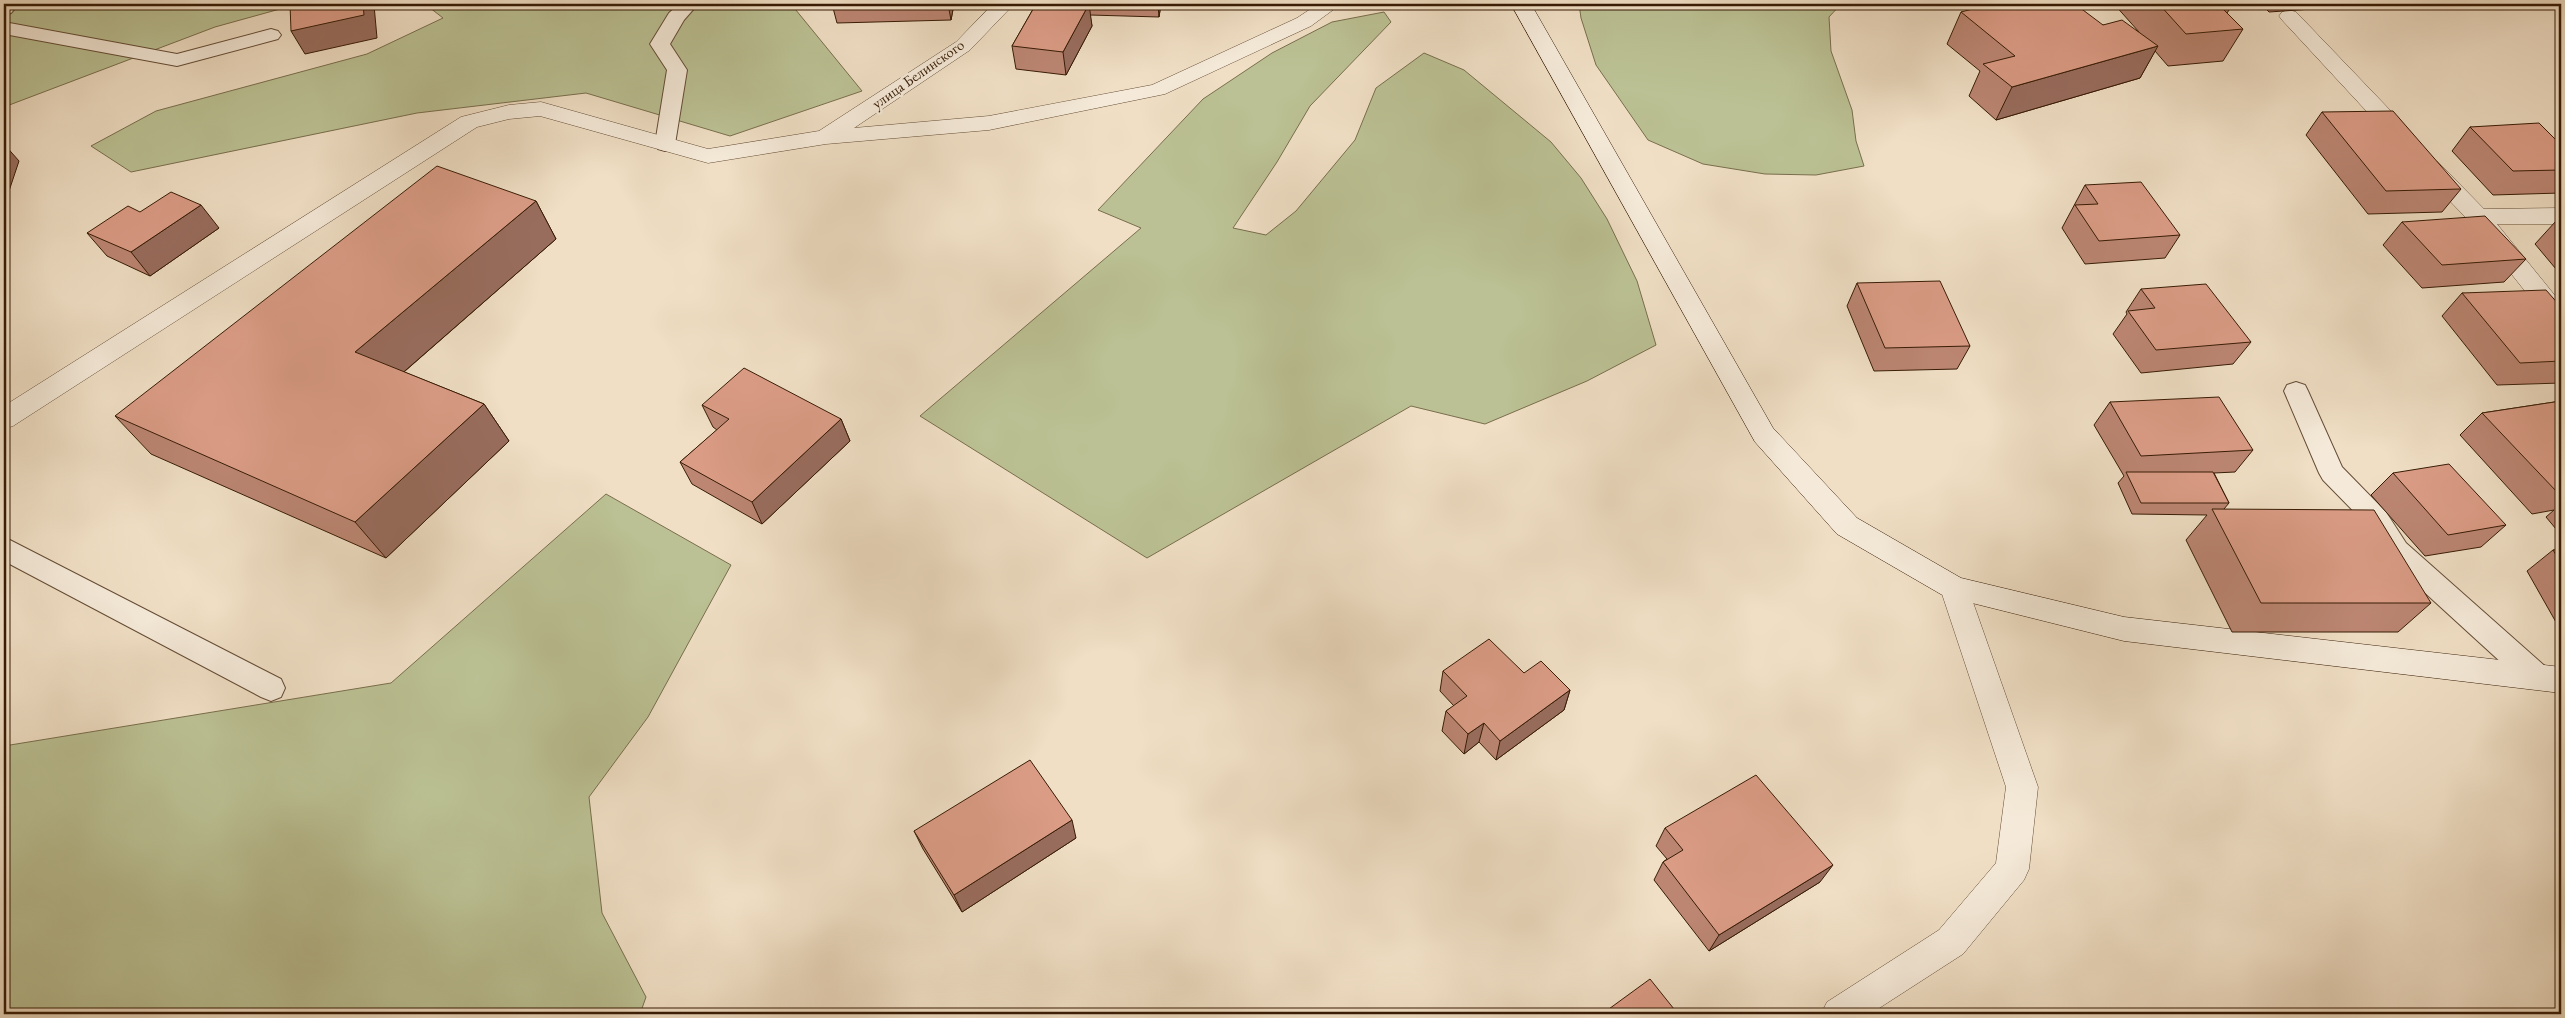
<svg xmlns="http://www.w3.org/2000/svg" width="2565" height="1018" font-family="'EB Garamond',serif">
<rect width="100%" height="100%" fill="#f0dfc5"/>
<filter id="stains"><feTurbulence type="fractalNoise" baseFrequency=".004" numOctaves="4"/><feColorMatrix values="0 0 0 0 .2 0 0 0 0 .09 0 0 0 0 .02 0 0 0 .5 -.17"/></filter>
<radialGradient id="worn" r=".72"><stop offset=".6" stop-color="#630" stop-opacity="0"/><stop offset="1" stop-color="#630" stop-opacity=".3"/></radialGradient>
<path fill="#bbc194" stroke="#796e4c" d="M4,4H298L215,27L4,107Z
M425,4H791L862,91L730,136L586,93L417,113L131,172L91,146L156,111L367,54L443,18Z
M1579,4H1841L1829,17L1831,51L1852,110L1856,141L1864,166L1816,175L1765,174L1703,164L1648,140L1596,65L1581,18Z
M1384,12L1391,22L1310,106L1277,162L1233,228L1266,235L1296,211L1355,140L1376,88L1424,53L1464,70L1551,142L1581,178L1607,219L1637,281L1656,345L1587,381L1485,424L1411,406L1147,558L920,416L1141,228L1098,210L1203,99L1272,53L1332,22Z
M606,494L731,565L648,717L589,797L602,913L646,997L640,1014H4V746L391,683Z"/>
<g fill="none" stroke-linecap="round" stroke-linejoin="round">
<g stroke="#654c35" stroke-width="2">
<path id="lane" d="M4,4H19L11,13L4,15Z
M679,4H698L684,20L670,44L687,70L675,144L672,149L665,151L658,149L655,144L667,70L650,44L669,13Z
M4,22L177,54L271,29L278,31L281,35L278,39L177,66L4,34Z
M2296,382L2305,385L2308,391L2342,467L2386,512L2406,543L2547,668L2551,677L2547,686L2537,689L2527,686L2388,559L2368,526L2323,480L2319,473L2284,391L2287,385Z
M4,537L281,679L285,688L281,697L271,701L261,697L4,561Z"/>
</g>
<g stroke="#654c35" stroke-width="1">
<path id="street" d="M993,4H1014L970,50L854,128L989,116L1152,85L1297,18L1318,4H1341L1311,26L1165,94L989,130L826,144L708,163L540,116L509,119L477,127L13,426L4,429V406L461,117L509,105L541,102L708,149L819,131L956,42Z
M2289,10L2296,12L2411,132L2414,137L2411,142L2403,144L2395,142L2282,20L2279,16L2282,12Z
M2430,160L2438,162L2484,209L2561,208V224H2497L2561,303V328L2552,325L2470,222L2422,172L2419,167L2422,162Z
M1954,576L1964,580L1968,588L2038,787L2029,869L2024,880L1963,954L1870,1014H1821L1827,1002L1939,930L1996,863L2006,787L1940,588L1944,580Z"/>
</g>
<g stroke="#371b05" stroke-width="1">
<path id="secondary" d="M1511,4H1531L1773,428L1857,518L1961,578L2124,617L2561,667V693L2124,641L1944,596L1837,534L1755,442Z"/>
</g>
<use href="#lane" fill="#f5ead9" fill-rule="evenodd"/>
<use href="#street" fill="#f5ead9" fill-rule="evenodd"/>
<use href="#secondary" fill="#f5ead9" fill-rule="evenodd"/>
</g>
<path fill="#bc8673" stroke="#371b05" d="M832,4H954L951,20L837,23Z
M1036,4H1161L1159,17L1090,15L1092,26L1066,75L1016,69L1012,46Z
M2114,4H2233L2227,13L2243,29L2223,61L2168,66L2155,51L2140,78L1996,120L1969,96L1980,71L1947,44L1961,12L2103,25L2139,32Z
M2261,4H2384L2269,12Z
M2322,112L2461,189L2442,212L2368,214L2306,135Z
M2470,127L2560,144L2561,143V193L2493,195L2452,151Z
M2085,185L2180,235L2165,258L2085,264L2062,228Z
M536,201L556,239L404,372L484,404L509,441L386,558L151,454L115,416Z
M2556,221H2561V275L2535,244Z
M2402,222L2526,259L2504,282L2422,288L2383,245Z
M219,228L150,276L107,256L87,233Z
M1857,283L1970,346L1957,369L1874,371L1847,306Z
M2141,289L2251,342L2233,364L2141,373L2113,334L2127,314L2126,312Z
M2462,293L2561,307V383L2497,385L2442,316Z
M2561,401V535L2546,517L2554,510L2532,514L2460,435L2482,413Z
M2110,402L2253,450L2235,472L2214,473L2229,503L2224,509L2431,603L2398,632H2232L2186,540L2207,515L2132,514L2118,483L2124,476L2094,425Z
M702,405L841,419L850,441L762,524L692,484L680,462L717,430L713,427Z
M2393,473L2506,525L2481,547L2425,556L2371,495Z
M2553,550H2561V631L2527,571Z
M1443,671L1524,673L1570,690L1564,710L1496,760L1479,742L1464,754L1442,731L1446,711L1454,706L1440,691Z
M1665,828L1820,882L1709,951L1654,880L1663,862L1667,859L1656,846Z
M914,831L1076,838L962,912L923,849Z"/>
<path fill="#996d5e" stroke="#371b05" d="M363,4H373L374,5L377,38L305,54L291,31Z
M948,4H954L951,20Z
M1089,4L1092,26L1066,75L1063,52Z
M1158,4H1161L1159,17Z
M2158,46L2140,78L1996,120L2012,87Z
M4,144L19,161L9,191L4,192Z
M536,201L556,239L383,390L355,352Z
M201,205L219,228L150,276L131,252Z
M484,404L509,441L386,558L355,522Z
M841,419L850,441L762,524L752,502Z
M1570,690L1564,710L1496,760L1500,741Z
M1484,723L1479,742L1464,754L1468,734Z
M1072,820L1076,838L962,912L954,895Z
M1833,865L1820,882L1709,951L1719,935Z"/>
<path fill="#db9c86" stroke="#371b05" d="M290,4H363L364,15L291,31Z
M1036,4H1089L1063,52L1012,46Z
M1992,4H2075L2103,25L2122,20L2158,46L2012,87L1983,64L2015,56L1961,12Z
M2159,4H2218L2243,29L2186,34Z
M2393,111L2461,189L2386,191L2322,112Z
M2539,123L2561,145V170L2513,171L2470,127Z
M437,166L536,201L355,352L484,404L355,522L115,416Z
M2141,182L2180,235L2099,241L2075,205L2098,204L2085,185Z
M171,192L201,205L131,252L87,233L128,206L140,212Z
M2485,216L2526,259L2442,265L2402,222Z
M2556,221H2561V227Z
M1940,281L1970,346L1885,348L1857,283Z
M2206,284L2251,342L2156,350L2128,311L2155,308L2141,289Z
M2546,290L2561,307V361L2520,363L2462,293Z
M744,368L841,419L752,502L680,462L729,419L702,405Z
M2219,397L2253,450L2141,456L2110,402Z
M2561,401V491L2557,492L2482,413Z
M2449,464L2506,525L2448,535L2393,473Z
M2126,472H2213L2229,503H2141Z
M2212,509L2374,510L2431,603H2261Z
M2553,550H2561V563Z
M1489,639L1524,673L1541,661L1570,690L1500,741L1484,723L1468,734L1446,711L1467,696L1443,671Z
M1030,760L1072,820L954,895L914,831Z
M1756,775L1833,865L1719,935L1663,862L1683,850L1665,828Z
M1650,979L1678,1014H1602Z"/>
<g text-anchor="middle" stroke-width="5" stroke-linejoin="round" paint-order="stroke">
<g font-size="15" fill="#371b05" stroke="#f5ead9">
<text transform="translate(918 74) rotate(-35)" y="5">улица Белинского</text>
</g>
</g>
<rect width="2565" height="1018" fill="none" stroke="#f0dfc5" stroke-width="20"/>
<rect x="5" y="5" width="2555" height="1008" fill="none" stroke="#371b05" stroke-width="2.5"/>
<rect x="10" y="10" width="2545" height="998" fill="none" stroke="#371b05"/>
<rect width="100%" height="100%" filter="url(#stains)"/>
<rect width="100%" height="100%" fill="url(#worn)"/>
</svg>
